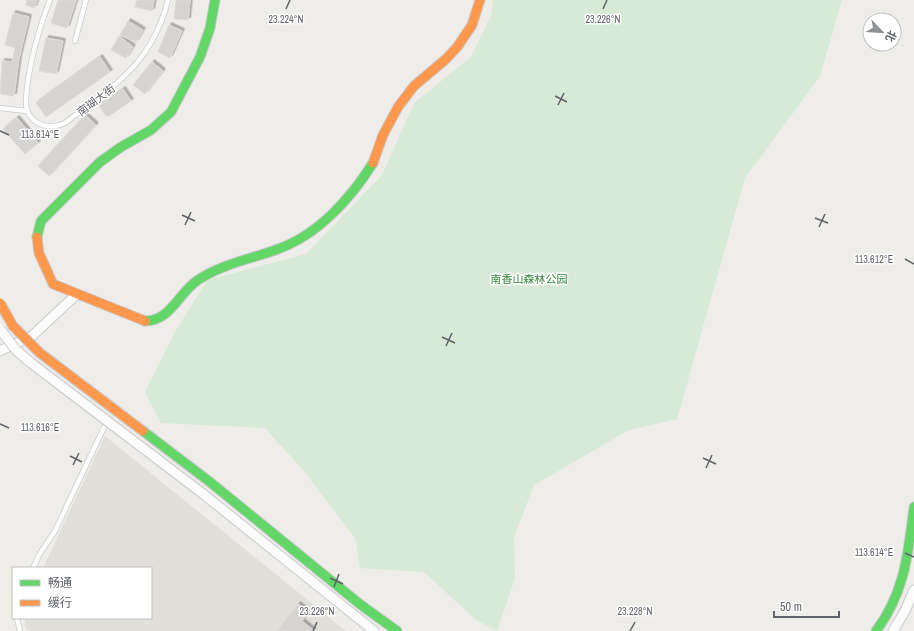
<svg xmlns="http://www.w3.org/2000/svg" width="914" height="631" font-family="'Archivo Narrow','Noto Sans SC',sans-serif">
<defs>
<filter id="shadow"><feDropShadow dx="2.5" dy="-2.5" stdDeviation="0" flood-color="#0004"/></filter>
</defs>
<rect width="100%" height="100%" fill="#eeede9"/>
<path fill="#e1dfd9" d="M105,436L346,631H31L26,629L24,618H151V568H43Z"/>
<path fill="#d6ead5" d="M493,0H842L820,76L745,178L677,419L629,430L534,485L514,537L515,578L497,631L475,619L424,572L360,568L355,538L303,470L265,428L161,423L145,392L175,332L207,280L306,254L382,175L414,103L471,57L491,16Z"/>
<path fill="#d5d4d2" stroke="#dedcd8" filter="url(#shadow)" d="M27,0H37L34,8L26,5Z
M58,0H76L67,28L51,23Z
M137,0H154L152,11L135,7Z
M176,0H190L188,20L174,19Z
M13,13L29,17L19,58L14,96L0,94L2,61L12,62L15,48L5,45Z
M128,21L143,30L136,42L120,35Z
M169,25L182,31L170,58L158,52Z
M119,36L133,47L126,58L111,50Z
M46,38L63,41L56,74L39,71Z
M100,57L110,72L46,117L36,103Z
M152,62L163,71L145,94L133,85Z
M123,89L131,101L109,116H106L99,106Z
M85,115L96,125L49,176L38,166Z
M17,118L38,143L25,154L3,129Z
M298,604L308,612L302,621L314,631H277Z"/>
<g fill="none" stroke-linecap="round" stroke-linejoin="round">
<g stroke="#cacbcb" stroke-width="6">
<path id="lane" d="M50,0C39,28 27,70 26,101C26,124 48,131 65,123C114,86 152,64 168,0
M75,41L86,0
M0,108L27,111
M33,568L39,555L55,531L107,421
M17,618L20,631"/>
</g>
<g stroke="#cacbcb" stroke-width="11">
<path id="street" d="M0,351L32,336L77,294
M202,493L374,631
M893,631L905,611L914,590"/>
</g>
<g stroke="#c9c9ca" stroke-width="11">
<path id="fast" d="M37,237L41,221L100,162L121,147L151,130L171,112L200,57L210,28L215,0
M145,321C171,321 179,292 198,280C222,264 251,259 278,249C318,235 351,198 373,163
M210,482L361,605L397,631
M876,631C905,592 908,554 914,507"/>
</g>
<g stroke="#c9c9ca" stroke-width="11">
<path id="slow" d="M373,163L383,135L398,107L414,86L446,59L458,46L472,25L480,0
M37,237L39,253L53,284L145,321"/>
</g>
<use href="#lane" stroke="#fcfcfc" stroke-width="4.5"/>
<use href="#street" stroke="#fcfcfc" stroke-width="9"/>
<use href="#fast" stroke="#63d668" stroke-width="9"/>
<use href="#slow" stroke="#ff974d" stroke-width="9"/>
<g stroke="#cacbcb" stroke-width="11" stroke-linecap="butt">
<path id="street-bridge" d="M0,329L16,350L31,363L202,493"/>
</g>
<g stroke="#c9c9ca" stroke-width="11" stroke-linecap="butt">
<path id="fast-bridge" d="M143,431L210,482"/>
</g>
<g stroke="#c9c9ca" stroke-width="11" stroke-linecap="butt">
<path id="slow-bridge" d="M0,303L13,326L40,353L143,431"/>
</g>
<use href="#street-bridge" stroke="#fcfcfc" stroke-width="9"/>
<use href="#fast-bridge" stroke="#63d668" stroke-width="9"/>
<use href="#slow-bridge" stroke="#ff974d" stroke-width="9"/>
</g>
<path fill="none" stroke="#5e6167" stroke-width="1.5" d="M286,9L290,0M603,9L607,0M555,96L567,102M558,105L564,93M0,131L9,135M182,215L195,221M815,218L828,223M185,225L191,212M819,227L825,214M905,259L914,264M442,337L455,343M446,346L452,333M0,424L9,428M70,456L82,462M703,458L716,464M73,465L79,453M706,468L712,455M905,553L914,557M330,578L343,584M334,587L339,574M313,631L317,622M630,631L635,622"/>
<g text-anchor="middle" stroke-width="3" stroke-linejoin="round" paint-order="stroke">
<g font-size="11" fill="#5e6167" stroke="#fff">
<text transform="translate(96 100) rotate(-37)" y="4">南瑚大街</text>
</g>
<g font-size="11" fill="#36863d" stroke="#fff">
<text x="529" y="283">南香山森林公园</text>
</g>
</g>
<g font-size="10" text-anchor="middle" fill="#5e6167" stroke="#fff" stroke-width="3" stroke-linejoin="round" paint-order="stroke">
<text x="286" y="23">23.224°N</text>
<text x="603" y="23">23.226°N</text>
<text x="40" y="138">113.614°E</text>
<text x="874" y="263">113.612°E</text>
<text x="40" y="431">113.616°E</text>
<text x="874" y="556">113.614°E</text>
<text x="317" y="615">23.226°N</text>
<text x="635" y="615">23.228°N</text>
</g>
<rect x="12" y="567" width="140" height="52" fill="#ffffff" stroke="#bfc0c2"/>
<rect x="20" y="580" width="20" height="6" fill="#63d668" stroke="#bfc0c2"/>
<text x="48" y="587" font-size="12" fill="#5e6167">畅通</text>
<rect x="20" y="600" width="20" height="6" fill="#ff974d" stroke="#bfc0c2"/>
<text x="48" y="607" font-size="12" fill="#5e6167">缓行</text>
<g transform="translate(882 32) rotate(115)"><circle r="19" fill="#ffffff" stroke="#bfc0c2"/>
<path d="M0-3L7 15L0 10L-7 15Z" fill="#909294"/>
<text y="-6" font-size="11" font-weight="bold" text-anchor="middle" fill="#5e6167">北</text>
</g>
<path d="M774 611v6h65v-6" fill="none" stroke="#5e6167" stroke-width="2"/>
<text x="780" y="611" font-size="12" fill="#5e6167" stroke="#ffffff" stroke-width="3" paint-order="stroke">50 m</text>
</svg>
